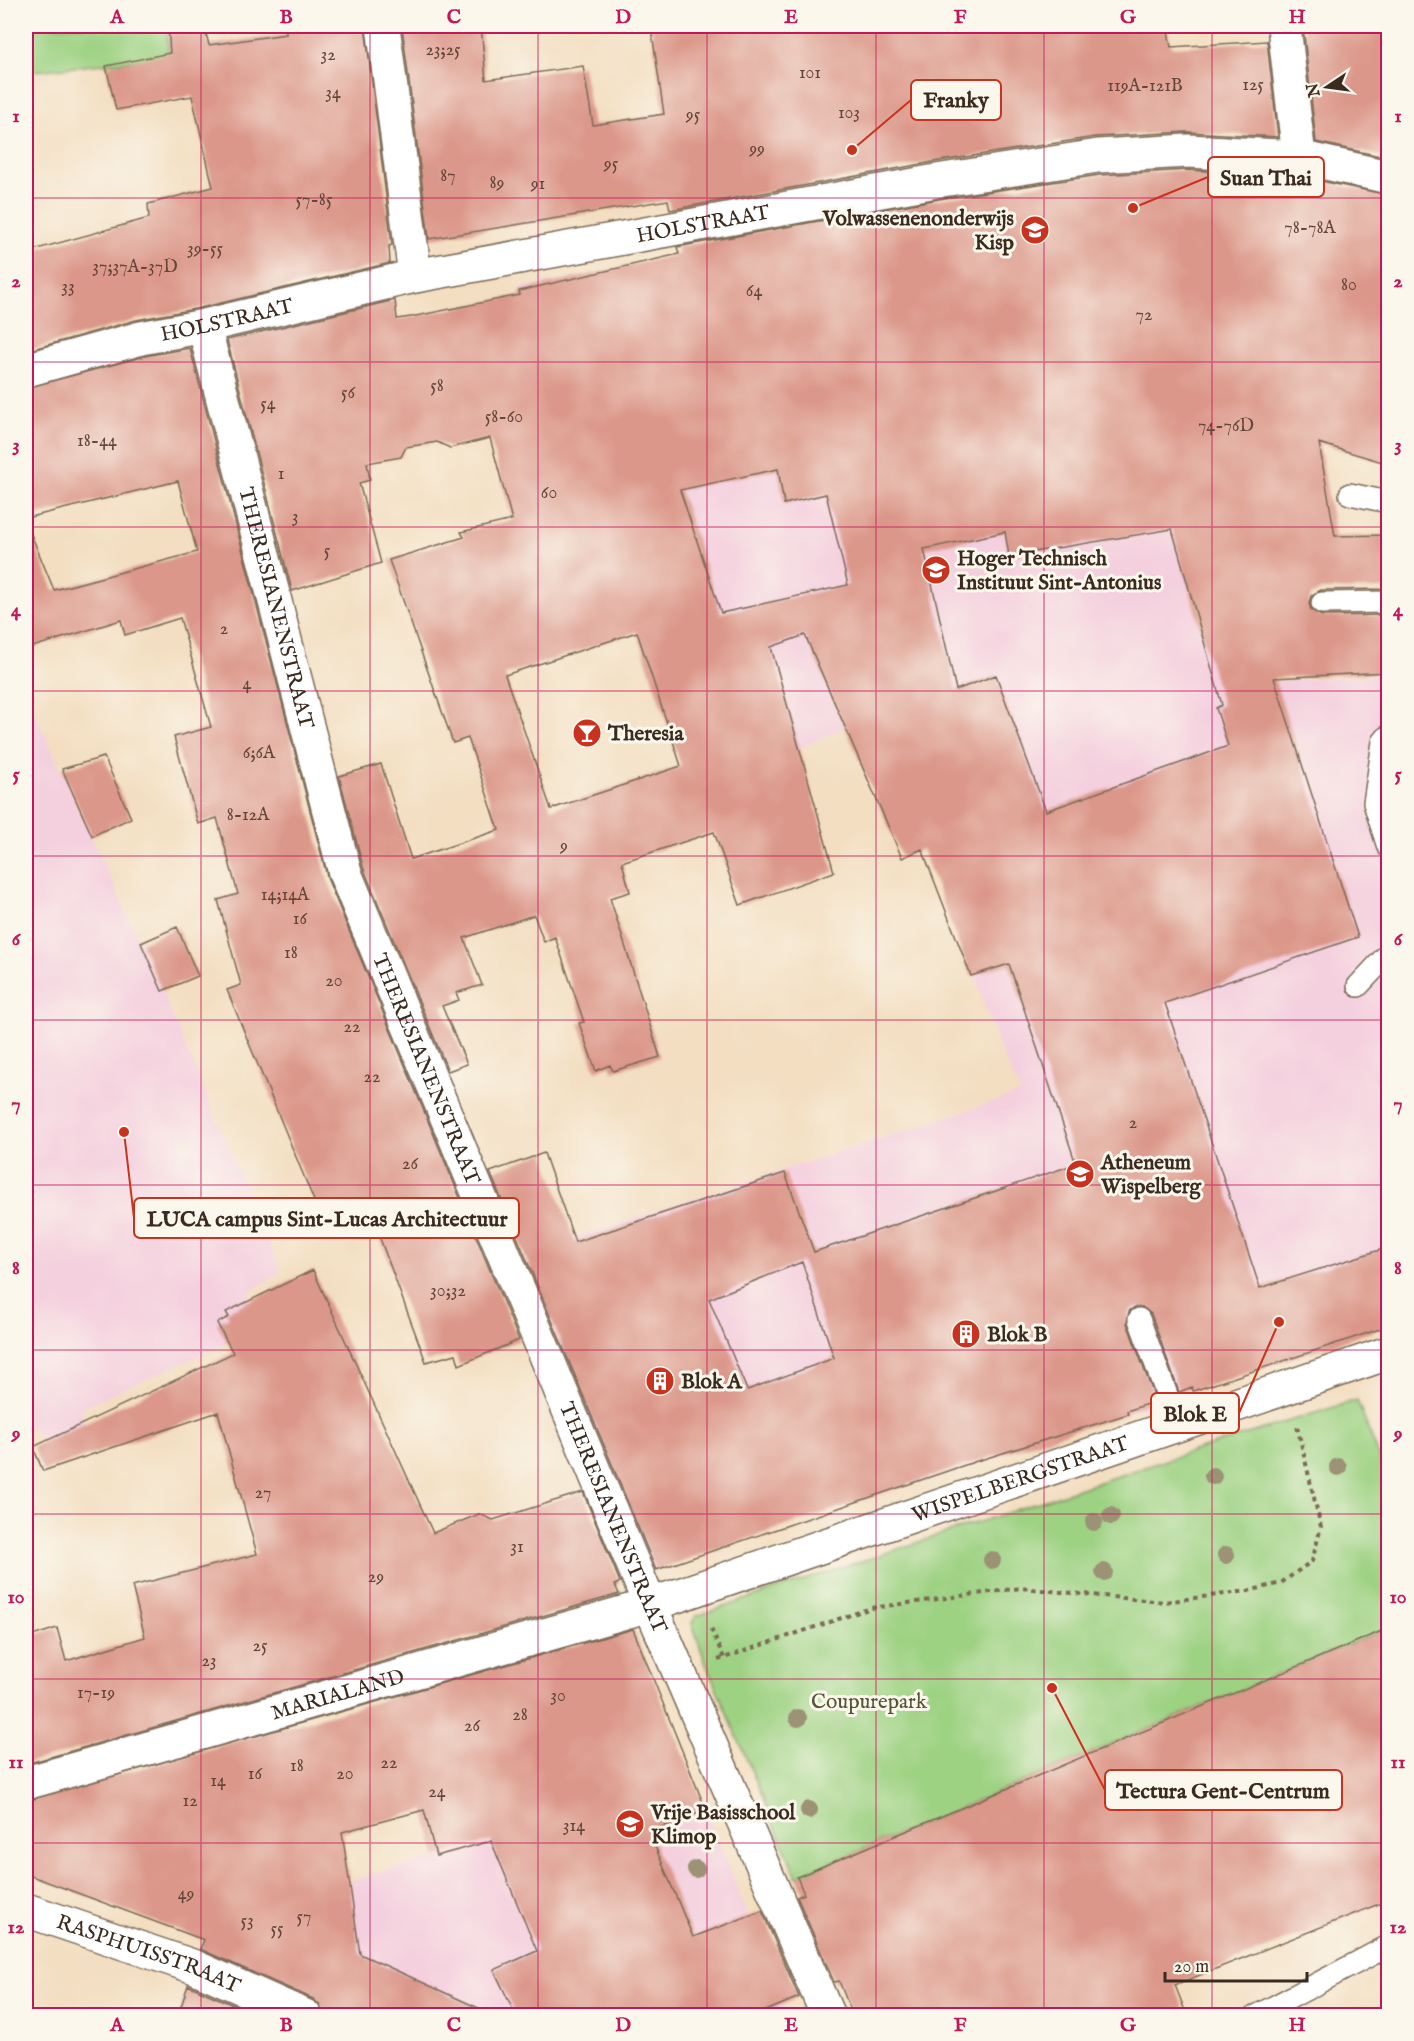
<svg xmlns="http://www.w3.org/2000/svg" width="1414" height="2041" font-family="'IM FELL English',serif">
<rect width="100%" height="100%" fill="#fbf7ec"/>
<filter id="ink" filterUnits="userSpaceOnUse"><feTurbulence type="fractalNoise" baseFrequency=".0167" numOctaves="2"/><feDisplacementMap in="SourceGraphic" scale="12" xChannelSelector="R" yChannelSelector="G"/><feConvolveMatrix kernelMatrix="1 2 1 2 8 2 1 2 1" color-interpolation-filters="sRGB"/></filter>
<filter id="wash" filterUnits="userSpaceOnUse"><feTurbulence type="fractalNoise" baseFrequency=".008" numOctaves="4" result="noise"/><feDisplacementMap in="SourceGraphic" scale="24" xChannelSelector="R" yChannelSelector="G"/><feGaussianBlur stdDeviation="1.35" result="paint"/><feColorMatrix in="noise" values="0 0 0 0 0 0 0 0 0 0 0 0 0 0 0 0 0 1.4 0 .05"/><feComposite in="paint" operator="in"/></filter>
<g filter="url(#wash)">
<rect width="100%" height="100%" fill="#f3dec1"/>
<path fill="#f4cfde" d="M768,242L1178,394L1275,681L1388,675V1326L653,1570L523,1254L1021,1093L1001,1052L948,899L872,714L798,749L750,607L663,620L541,379L518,288Z
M26,677L34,711L162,991L281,1272L249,1292L263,1327L80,1408L86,1423L42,1443L33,1427L26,1431Z
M636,1637L788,2015H370L310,1892L565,1820Z"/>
<path fill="#9ed283" stroke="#6c7e50" stroke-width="1.5" d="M26,26H166L169,57L26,72Z
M1357,1400L1388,1480V1628L797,1877L706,1664L692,1623L696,1616L1196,1450Z"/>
<g id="blocks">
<path fill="#db9789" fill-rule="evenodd" d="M168,26H204L209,45L286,34V26H365L392,245L389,246L390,263L200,308L136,320L26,351V252L149,218L148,204L213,187L192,96L116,110L106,66L170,53Z
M402,26H481L486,80L583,66L593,125L664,114L651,26H1167L1171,47L1267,41L1278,137L1187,132L1095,137L933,162L670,210L668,200L429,239Z
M1303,26H1389V158L1316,142Z
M1188,170L1296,176L1389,195V464L1319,443L1335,536L1389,535V589L1321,590L1311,596L1309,603L1311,610L1322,616L1389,615V672L1274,678L1358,937L1165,1003L1260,1288L1389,1247V1326L1193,1391L1192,1387L1179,1392L1151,1314L1142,1307H1135L1129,1311L1127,1323L1156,1401L1127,1411L1128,1414L974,1462L656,1570L490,1172L544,1153L575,1242L785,1173L814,1252L1076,1164L1009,964L971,976L922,849L902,858L805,635L771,647L834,872L740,905L714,832L622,862L630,892L610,898L660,1057L613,1071L610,1065L596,1071L579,1023L584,1022L555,937L544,942L534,915L464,938L482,985L456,993L459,1000L442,1006L467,1064L448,1071L363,867L339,776L381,764L411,859L499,830L468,738L453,743L389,560L464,537L461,532L512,520L490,438L450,448L437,442L406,447L401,457L367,463L370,480L359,483L381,563L292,591L227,340L395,300L397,319L411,317L520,295L519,291L679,254L677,247L939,199L1100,175ZM778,469L784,504L826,494L848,585L721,613L680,490ZM1172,529L1222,705L1216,708L1228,746L1046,811L996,675L956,690L924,549L1005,532L1009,556ZM637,632L681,766L551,809L505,675ZM802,1262L834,1358L747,1390L709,1299Z
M190,348L328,880L519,1340L459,1365L456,1354L426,1362L372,1217L327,1232L227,990L241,985L218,900L238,894L217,818L198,824L174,737L211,727L180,618L125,635L121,620L26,649V522L54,590L197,552L178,481L26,518V388L145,356Z
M104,757L131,818L92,836L62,769Z
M177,927L198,976L162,991L141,943Z
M313,1270L433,1533L479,1514L493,1520L583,1492L620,1582L615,1585L619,1594L26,1764V1638L57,1628L66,1661L145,1637L132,1586L257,1554L218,1412L43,1471L33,1447L233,1353L217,1323L229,1317L226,1312Z
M1389,1628V1900L1175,1985L1187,2016H853L839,1981L834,1982L797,1897L804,1894L797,1877Z
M633,1629L706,1810L649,1832L693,1937L762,1911L799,1997L754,2016H516L494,1970L537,1951L491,1841L436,1856L424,1810L342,1832L360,1954L496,2016H323L320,2006L313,1999L200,1949L204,1940L26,1874V1801Z
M188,1985L258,2016H178Z"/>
</g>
</g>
<g filter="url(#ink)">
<use href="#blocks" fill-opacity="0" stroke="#7b6957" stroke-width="1.5"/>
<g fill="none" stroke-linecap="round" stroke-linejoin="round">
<g stroke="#7b6957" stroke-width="24">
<path id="service" d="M1350,494L1388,502
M1322,603L1388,602
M1388,736L1383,742L1374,803L1388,847
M1358,986L1388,954
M1139,1319L1178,1425
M1256,2016L1388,1946"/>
</g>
<g stroke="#7b6957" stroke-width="36">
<g id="minor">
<path d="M383,26L415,276"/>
<path d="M1284,26L1299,157"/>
<path id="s1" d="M204,326L345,873L650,1605L828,2016"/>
<path id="s2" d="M26,370L141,338L204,326L415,276L936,181L1098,156L1188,151L1299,157L1388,177"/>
<path id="s3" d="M26,1783L650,1605L1388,1353"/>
<path id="s4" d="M26,1910L195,1967L305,2016"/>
</g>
</g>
<path stroke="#7b6957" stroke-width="4" stroke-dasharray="4.5 4.5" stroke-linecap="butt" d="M711,1629L724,1658
M718,1660L871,1608L1021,1588L1164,1602L1248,1591L1281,1583L1312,1561L1321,1527L1297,1426"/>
<use href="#service" stroke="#fff" stroke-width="21"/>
<use href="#minor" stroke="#fff" stroke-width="33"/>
</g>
<g fill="#9c9275">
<circle cx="1338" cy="1467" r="9"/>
<circle cx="1213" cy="1476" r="9"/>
<circle cx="1111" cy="1516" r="9"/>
<circle cx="1094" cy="1522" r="9"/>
<circle cx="1226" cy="1555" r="9"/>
<circle cx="992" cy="1560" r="9"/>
<circle cx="1104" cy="1572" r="9"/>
<circle cx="798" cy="1718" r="9"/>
<circle cx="809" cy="1810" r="9"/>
<circle cx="696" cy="1869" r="9"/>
</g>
</g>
<path fill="none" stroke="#c2185b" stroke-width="1.5" stroke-opacity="0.55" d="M201,26V2016M370,26V2016M538,26V2016M707,26V2016M876,26V2016M1044,26V2016M1212,26V2016M26,198H1388M26,362H1388M26,527H1388M26,691H1388M26,856H1388M26,1020H1388M26,1185H1388M26,1350H1388M26,1514H1388M26,1679H1388M26,1843H1388"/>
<defs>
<g id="school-disc" transform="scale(1.5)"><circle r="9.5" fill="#c8321e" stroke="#fbf7ec"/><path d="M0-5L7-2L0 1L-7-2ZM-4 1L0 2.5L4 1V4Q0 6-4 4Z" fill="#fff"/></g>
<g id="bar-disc" transform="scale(1.5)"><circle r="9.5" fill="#c8321e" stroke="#fbf7ec"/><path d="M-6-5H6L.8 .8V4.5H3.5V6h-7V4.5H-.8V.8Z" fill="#fff"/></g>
<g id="building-disc" transform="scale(1.5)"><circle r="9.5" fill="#c8321e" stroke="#fbf7ec"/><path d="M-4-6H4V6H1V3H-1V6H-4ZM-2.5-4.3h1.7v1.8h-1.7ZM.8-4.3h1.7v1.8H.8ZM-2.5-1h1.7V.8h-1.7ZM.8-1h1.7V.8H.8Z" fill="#fff"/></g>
</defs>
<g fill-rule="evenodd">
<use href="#school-disc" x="1035" y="230"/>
<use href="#school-disc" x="936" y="570"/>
<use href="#bar-disc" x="587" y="733"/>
<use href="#school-disc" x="1080" y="1174"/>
<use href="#building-disc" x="966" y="1334"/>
<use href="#building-disc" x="660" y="1381"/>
<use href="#school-disc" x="630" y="1824"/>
</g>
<g text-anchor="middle" stroke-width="6" stroke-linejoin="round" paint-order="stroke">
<g font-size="18" fill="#634539">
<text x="443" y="55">23;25</text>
<text x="328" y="60">32</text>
<text x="810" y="78">101</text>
<text x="1253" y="90">125</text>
<text x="1145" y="91">119A-121B</text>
<text x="333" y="98">34</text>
<text x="849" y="118">103</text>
<text x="693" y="120">95</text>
<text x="757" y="154">99</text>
<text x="611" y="169">95</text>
<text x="448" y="181">87</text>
<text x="497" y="188">89</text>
<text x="538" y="189">91</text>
<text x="314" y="205">57-85</text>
<text x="1310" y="233">78-78A</text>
<text x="205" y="254">39-55</text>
<text x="135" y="272">37;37A-37D</text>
<text x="1349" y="290">80</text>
<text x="68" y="292">33</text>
<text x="754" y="296">64</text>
<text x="1144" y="320">72</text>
<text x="437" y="391">58</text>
<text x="348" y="398">56</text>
<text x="268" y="409">54</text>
<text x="504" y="422">58-60</text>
<text x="1226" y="431">74-76D</text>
<text x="97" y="446">18-44</text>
<text x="281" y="479">1</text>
<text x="549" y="498">60</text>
<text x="295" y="522">3</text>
<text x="327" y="556">5</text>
<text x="224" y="634">2</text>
<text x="247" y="689">4</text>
<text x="259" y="758">6;6A</text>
<text x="248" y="820">8-12A</text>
<text x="564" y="851">9</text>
<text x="285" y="900">14;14A</text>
<text x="300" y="924">16</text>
<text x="291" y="958">18</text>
<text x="334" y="986">20</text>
<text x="352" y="1032">22</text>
<text x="372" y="1082">22</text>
<text x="1133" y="1128">2</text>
<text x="410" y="1169">26</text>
<text x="448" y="1296">30;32</text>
<text x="263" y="1498">27</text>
<text x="517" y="1552">31</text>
<text x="376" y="1582">29</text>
<text x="260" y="1651">25</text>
<text x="209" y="1666">23</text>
<text x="96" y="1698">17-19</text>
<text x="558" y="1701">30</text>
<text x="520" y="1720">28</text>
<text x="472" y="1731">26</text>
<text x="389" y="1768">22</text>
<text x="297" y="1771">18</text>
<text x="255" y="1779">16</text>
<text x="345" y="1779">20</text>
<text x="218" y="1786">14</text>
<text x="437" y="1797">24</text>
<text x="190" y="1806">12</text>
<text x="574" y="1831">314</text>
<text x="186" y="1899">49</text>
<text x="304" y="1922">57</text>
<text x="247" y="1926">53</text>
<text x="277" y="1934">55</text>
</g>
<g font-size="21" font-weight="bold" fill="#3b2a1e" stroke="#fbf7ec" text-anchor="start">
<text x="1014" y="225" text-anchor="end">Volwassenenonderwijs<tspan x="1014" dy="24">Kisp</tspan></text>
<text x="957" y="565">Hoger Technisch<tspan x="957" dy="24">Instituut Sint-Antonius</tspan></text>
<text x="608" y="740">Theresia</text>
<text x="1101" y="1169">Atheneum<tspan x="1101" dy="24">Wispelberg</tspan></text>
<text x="987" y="1341">Blok B</text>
<text x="681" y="1388">Blok A</text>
<text x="651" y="1819">Vrije Basisschool<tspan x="651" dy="24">Klimop</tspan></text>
</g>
<g font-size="21" fill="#3b2a1e" stroke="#fbf7ec">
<text dy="7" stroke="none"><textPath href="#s2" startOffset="693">HOLSTRAAT</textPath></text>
<text dy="7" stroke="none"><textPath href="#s2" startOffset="207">HOLSTRAAT</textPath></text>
<text dy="7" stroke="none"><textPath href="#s1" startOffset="291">THERESIANENSTRAAT</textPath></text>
<text dy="7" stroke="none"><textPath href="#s1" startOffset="777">THERESIANENSTRAAT</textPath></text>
<text dy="7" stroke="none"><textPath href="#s3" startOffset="1040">WISPELBERGSTRAAT</textPath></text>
<text dy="7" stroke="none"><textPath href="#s1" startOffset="1263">THERESIANENSTRAAT</textPath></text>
<text dy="7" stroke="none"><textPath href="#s3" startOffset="324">MARIALAND</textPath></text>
<text dy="7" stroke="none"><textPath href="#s4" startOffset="130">RASPHUISSTRAAT</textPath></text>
</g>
<g font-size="21" fill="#545437" stroke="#fbf7ec">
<text x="869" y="1708">Coupurepark</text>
</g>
</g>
<path fill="none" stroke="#c8321e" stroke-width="2" d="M852 150L911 100M1133 208L1208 177M124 1132L134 1218M1279 1322L1239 1413M1052 1688L1105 1790"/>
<g fill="#c8321e" stroke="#fbf7ec" stroke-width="2">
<circle cx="852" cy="150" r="6"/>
<circle cx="1133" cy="208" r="6"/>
<circle cx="124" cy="1132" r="6"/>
<circle cx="1279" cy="1322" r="6"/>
<circle cx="1052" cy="1688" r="6"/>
</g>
<g fill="#fbf7ec" stroke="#c8321e" stroke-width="2">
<rect x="911" y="80" width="90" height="40" rx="6"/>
<rect x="1208" y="157" width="116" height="40" rx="6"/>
<rect x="134" y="1198" width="385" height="40" rx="6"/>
<rect x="1151" y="1393" width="88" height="40" rx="6"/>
<rect x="1105" y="1770" width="237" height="40" rx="6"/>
</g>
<g font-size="22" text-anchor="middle" font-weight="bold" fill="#3b2a1e">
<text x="956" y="107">Franky</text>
<text x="1266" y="185">Suan Thai</text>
<text x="327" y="1226">LUCA campus Sint-Lucas Architectuur</text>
<text x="1195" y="1421">Blok E</text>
<text x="1223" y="1798">Tectura Gent-Centrum</text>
</g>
<rect width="1414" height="2041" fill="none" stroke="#fbf7ec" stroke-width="66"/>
<g transform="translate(1327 87) rotate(257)" stroke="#fbf7ec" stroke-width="4.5" paint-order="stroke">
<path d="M0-4.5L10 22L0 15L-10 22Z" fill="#3b2a1e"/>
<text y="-9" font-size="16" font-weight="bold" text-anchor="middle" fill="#3b2a1e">N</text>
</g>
<path d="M1165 1972v9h142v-9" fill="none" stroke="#3b2a1e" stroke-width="3"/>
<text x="1174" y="1972" font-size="18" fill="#3b2a1e" stroke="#fbf7ec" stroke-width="4.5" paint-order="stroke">20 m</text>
<rect x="33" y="33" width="1348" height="1975" fill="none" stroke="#c2185b" stroke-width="2"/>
<g font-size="20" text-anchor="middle" font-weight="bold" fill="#c2185b">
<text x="117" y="23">A</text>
<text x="286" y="23">B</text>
<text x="454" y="23">C</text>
<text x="623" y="23">D</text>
<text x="791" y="23">E</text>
<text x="960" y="23">F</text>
<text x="1128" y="23">G</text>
<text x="1297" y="23">H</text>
<text x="16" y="122">1</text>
<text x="1398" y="122">1</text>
<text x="16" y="287">2</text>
<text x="1398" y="287">2</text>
<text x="16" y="451">3</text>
<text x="1398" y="451">3</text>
<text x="16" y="616">4</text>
<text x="1398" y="616">4</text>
<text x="16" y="780">5</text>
<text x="1398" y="780">5</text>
<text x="16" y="945">6</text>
<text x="1398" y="945">6</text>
<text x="16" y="1110">7</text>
<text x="1398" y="1110">7</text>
<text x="16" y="1274">8</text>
<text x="1398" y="1274">8</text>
<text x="16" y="1439">9</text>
<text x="1398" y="1439">9</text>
<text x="16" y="1603">10</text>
<text x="1398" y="1603">10</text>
<text x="16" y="1768">11</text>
<text x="1398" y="1768">11</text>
<text x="16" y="1933">12</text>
<text x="1398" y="1933">12</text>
<text x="117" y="2031">A</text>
<text x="286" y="2031">B</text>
<text x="454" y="2031">C</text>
<text x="623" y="2031">D</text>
<text x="791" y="2031">E</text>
<text x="960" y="2031">F</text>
<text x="1128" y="2031">G</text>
<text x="1297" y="2031">H</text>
</g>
</svg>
